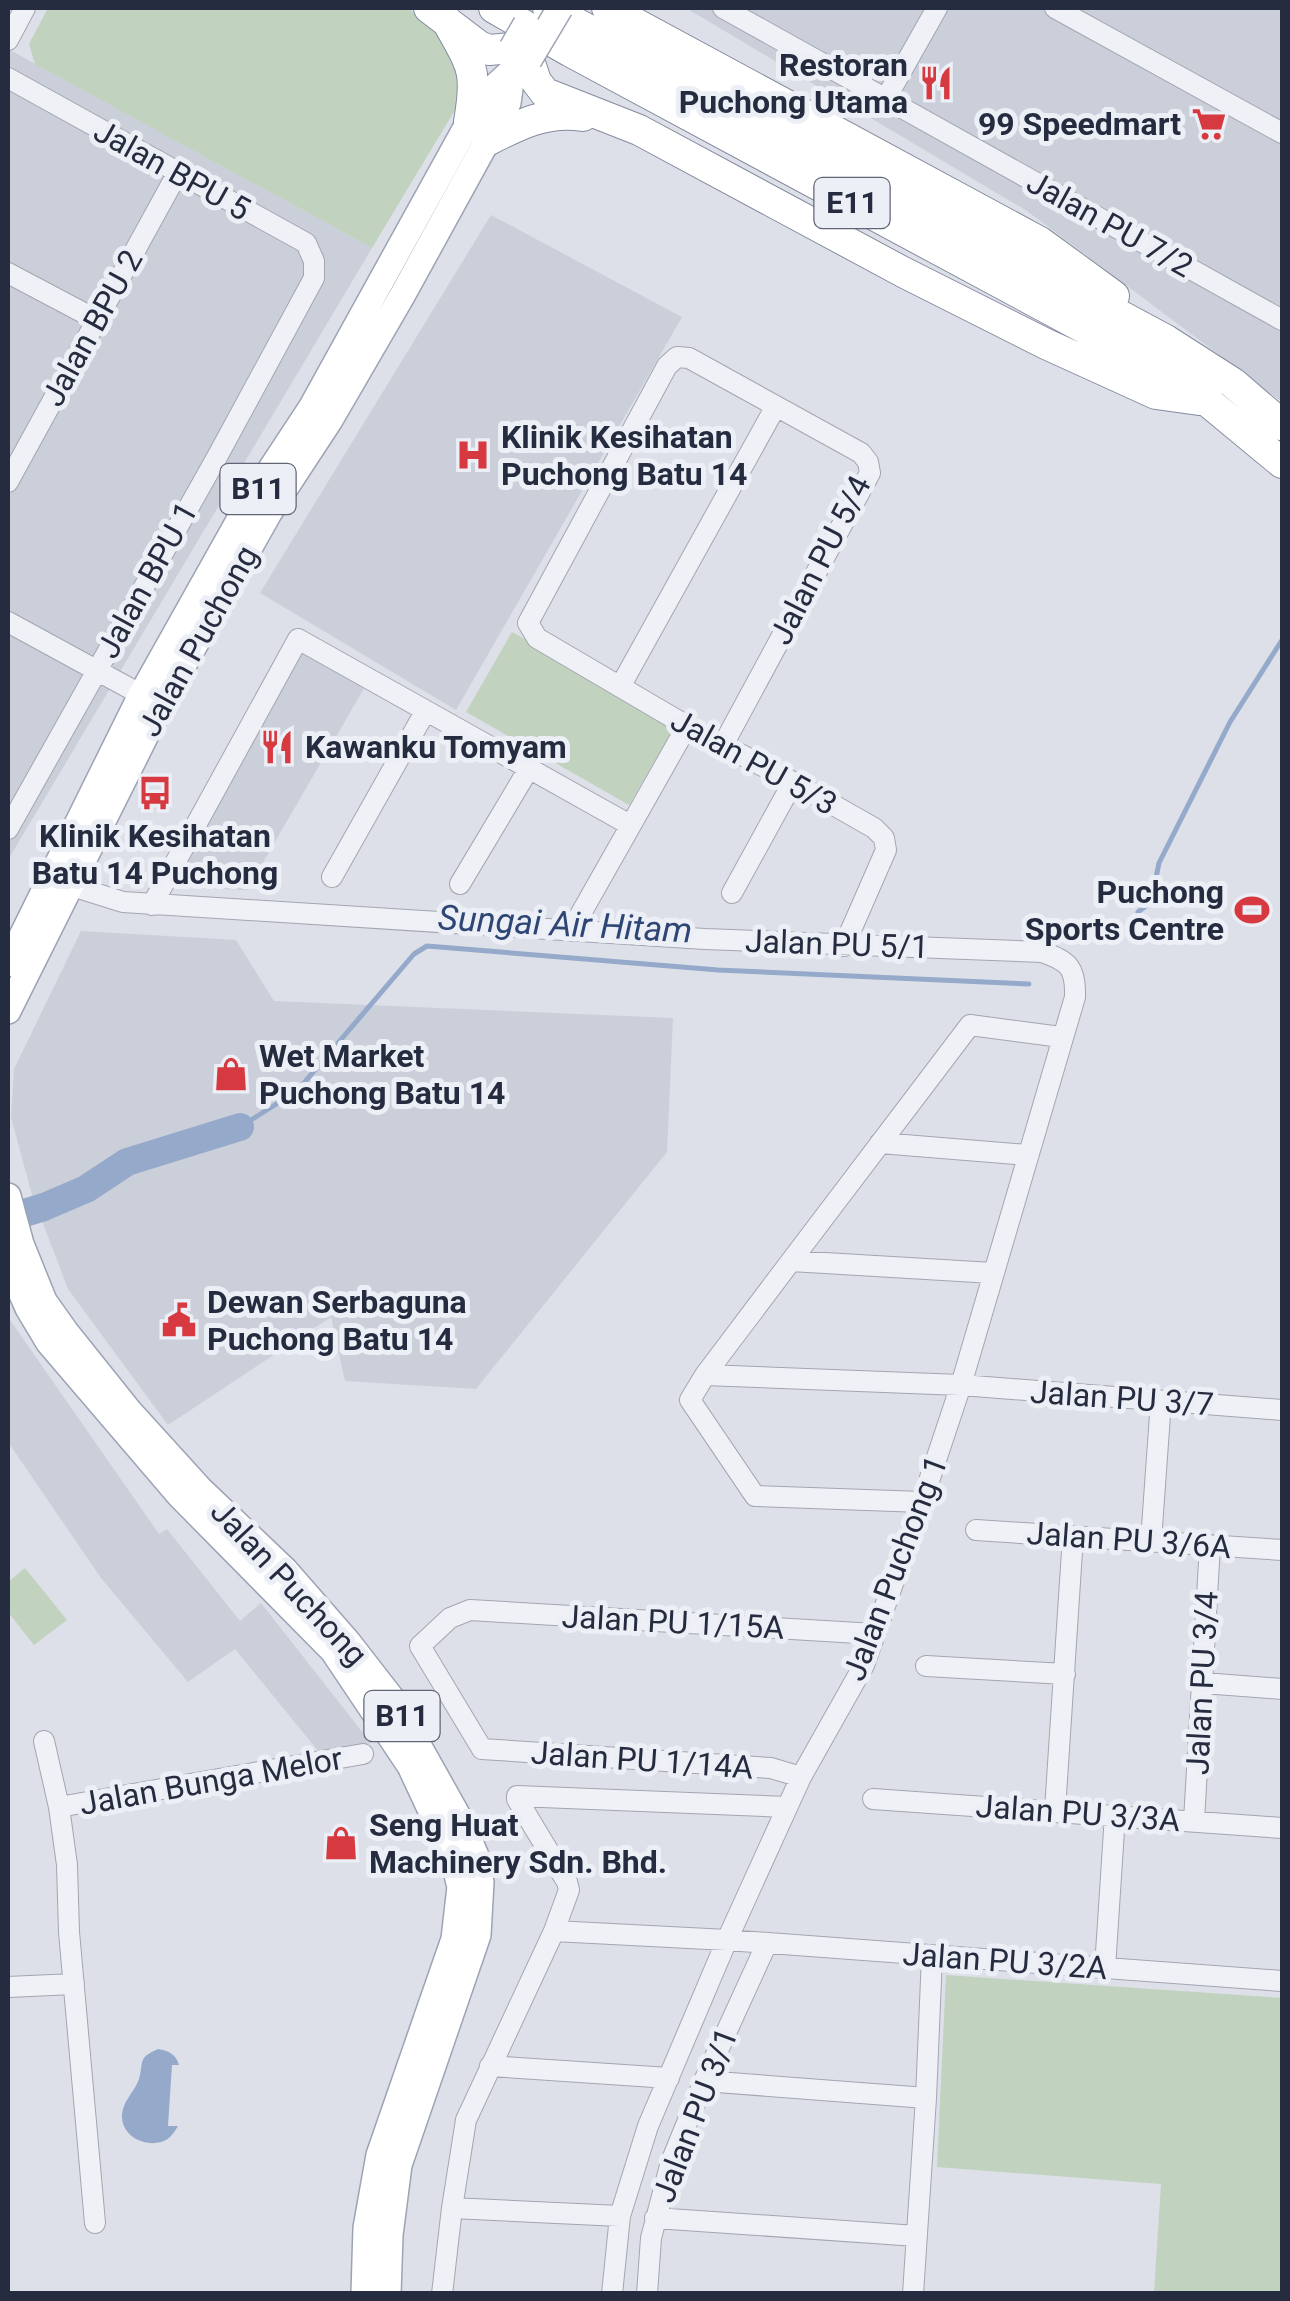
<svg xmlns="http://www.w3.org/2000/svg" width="1290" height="2301" font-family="Roboto,sans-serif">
<rect width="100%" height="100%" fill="#dde0e8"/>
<path fill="#cbcfda" d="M686,8H1282V402L1027,211Z
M8,49L372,248L8,860Z
M491,215L682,317L456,710L260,593Z
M300,647L366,685L247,890L169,887Z
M81,931L236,940L274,1001L673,1018L667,1152L476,1389L345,1381L331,1317L168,1425L68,1289L32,1195L11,1117L14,1069Z
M8,1317L159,1534L167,1529L240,1621L261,1603L371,1743L319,1752L235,1649L188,1682L101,1578L8,1442Z"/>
<path fill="#c1d2be" d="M48,8H407L431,24L454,50L464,95L372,248L35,64L29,44Z
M512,632L676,724L629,805L466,712Z
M25,1568L67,1620L34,1645L8,1612V1582Z
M946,1975L1282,1998V2293H1154L1161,2184L937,2167Z"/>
<path fill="#95a9ca" d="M158,2049C169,2051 176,2054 179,2065H172L168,2126H178C174,2133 169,2140 161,2142C143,2147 121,2135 122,2115C123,2100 134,2093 139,2079C144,2062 137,2058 158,2049Z"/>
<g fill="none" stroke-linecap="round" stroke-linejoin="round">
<path stroke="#95a9ca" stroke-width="5" d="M1138,912L1151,902L1159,863L1230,722L1282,640
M240,1127L297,1091L414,954L427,946L718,970L1029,984"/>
<path stroke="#95a9ca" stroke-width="28" d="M8,1218L44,1207L86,1189L127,1162L240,1127"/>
<g stroke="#a2a6b2" stroke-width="22">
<path id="minor" d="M723,8L1282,320
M1055,8L1282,133
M8,40L25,8
M8,78L306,243L314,261V278L217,457L8,829
M885,100L937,8
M8,273L97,320
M8,482L177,174
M8,622L151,700
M620,687L776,406
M723,745L870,473L868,462L861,453L689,358L677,357L667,366L528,623L537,638L687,726L793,782L874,828L884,838L886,850L844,946
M332,877L425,712
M460,884L528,770
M72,886L123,902L705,939L1042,952C1069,961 1076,968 1075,997L961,1385L922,1502L864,1665L801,1777L727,1940L648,2126L620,2216L612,2294
M732,893L793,782
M152,905L298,639L630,825
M571,931L687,726
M880,1143L1028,1155
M791,1261L993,1273
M705,1375L961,1385L1282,1410
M922,1502L755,1496L690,1400L705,1375L791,1261L970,1025L1061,1037
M976,1530L1282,1550
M1151,1541L1161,1401
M926,1666L1065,1674
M1203,1683L1282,1689
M44,1741L59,1807L67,1865L69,1932L95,2223
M801,1777L771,1768L482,1749L420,1646L450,1618L470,1610L875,1634
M873,1799L1282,1828
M59,1807L363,1754
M1055,1810L1073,1536
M1194,1821L1210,1545
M554,1931L727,1940L1282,1981
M1105,1968L1115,1815
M8,1987L74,1984
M490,2066L669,2078
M704,2081L926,2098
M452,2208L620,2216
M655,2218L917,2236
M442,2294L452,2208L466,2120L554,1931L569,1890L567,1882L517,1799V1796L787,1807
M647,2294L651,2238L671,2162L704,2081L767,1943
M913,2294L926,2098L932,1956"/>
</g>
<g stroke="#9ca3b4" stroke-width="28">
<path id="major" d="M8,964L141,695L251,499L311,408L469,122L491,90L516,67
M8,1011L161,705L269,513L330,420L402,296L508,103L513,68L512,48
M8,1196L21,1244L44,1301L66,1332L130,1412L200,1489L285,1570L348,1642L393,1700L463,1825L476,1856L481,1882L478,1935L399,2165L390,2235L388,2294
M8,1263L28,1308L49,1343L179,1495L333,1651L410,1766L453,1858L460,1887L454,1939L379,2155L366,2228L364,2294"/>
</g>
<g stroke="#848c9f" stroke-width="32">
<path id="highway" d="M429,8L479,46L489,50L512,48
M494,8L571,52L1151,364L1207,401L1282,463
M548,8L1166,340L1233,383L1282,425
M607,8L1040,242L1114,296
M447,21C472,67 478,69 469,122
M529,60L536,81L545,93L639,130L903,272L1046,344L1156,394L1199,400
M487,141C518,125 547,110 583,116"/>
</g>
<use href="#minor" stroke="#f0f1f6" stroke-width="20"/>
<use href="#major" stroke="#fff" stroke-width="25"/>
<use href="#highway" stroke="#fff" stroke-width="30"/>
<g stroke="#9ca3b4" stroke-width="28" stroke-linecap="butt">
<path id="major-bridge" d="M512,48L526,24
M529,60L560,8"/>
</g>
<use href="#major-bridge" stroke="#fff" stroke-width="25"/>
</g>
<defs>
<g id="restaurant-bare" transform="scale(2.7)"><path d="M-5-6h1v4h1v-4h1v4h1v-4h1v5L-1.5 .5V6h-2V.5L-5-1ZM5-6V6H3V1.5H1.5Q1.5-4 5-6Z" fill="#d63940" stroke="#eceff5" stroke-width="2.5" paint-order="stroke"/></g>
<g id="supermarket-bare" transform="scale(2.7)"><path d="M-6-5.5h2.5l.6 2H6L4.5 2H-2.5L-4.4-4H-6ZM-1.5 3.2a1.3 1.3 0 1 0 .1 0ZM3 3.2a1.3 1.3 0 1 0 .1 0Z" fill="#d63940" stroke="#eceff5" stroke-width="2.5" paint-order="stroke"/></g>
<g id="hospital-bare" transform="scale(2.7)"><path d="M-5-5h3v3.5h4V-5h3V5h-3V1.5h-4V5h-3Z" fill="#d63940" stroke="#eceff5" stroke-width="2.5" paint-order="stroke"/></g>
<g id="bus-bare" transform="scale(2.7)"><path d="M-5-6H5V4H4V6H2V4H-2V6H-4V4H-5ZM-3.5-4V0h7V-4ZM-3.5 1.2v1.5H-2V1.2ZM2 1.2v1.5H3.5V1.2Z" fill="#d63940" stroke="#eceff5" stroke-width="2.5" paint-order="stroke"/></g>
<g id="stadium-bare" transform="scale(2.7)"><path d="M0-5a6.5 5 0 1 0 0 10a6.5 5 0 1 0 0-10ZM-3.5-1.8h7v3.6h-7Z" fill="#d63940" stroke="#eceff5" stroke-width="2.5" paint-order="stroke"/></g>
<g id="shop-bare" transform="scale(2.7)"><path d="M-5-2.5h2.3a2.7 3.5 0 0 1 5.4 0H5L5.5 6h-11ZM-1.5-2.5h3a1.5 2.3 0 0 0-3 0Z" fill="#d63940" stroke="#eceff5" stroke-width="2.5" paint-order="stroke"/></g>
<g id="civic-bare" transform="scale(2.7)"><path d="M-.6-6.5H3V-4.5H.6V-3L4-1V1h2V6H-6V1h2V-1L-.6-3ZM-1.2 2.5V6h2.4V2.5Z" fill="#d63940" stroke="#eceff5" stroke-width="2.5" paint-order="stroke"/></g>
</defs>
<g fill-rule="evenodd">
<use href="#restaurant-bare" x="936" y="83"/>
<use href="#supermarket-bare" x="1209" y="124"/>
<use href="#hospital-bare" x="473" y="455"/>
<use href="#restaurant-bare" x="277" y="747"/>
<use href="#bus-bare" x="155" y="793"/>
<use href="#stadium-bare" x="1252" y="910"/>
<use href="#shop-bare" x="231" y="1074"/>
<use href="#civic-bare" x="179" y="1320"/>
<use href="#shop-bare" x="341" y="1843"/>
</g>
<g text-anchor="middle" stroke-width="10" stroke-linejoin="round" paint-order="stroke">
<g fill="#eceff5" stroke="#616676" stroke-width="2.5">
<rect x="814.5" y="178" width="75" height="50" rx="8"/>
<rect x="220.5" y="464" width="75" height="50" rx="8"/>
<rect x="364.5" y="1691" width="75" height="50" rx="8"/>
</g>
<g font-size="30" font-weight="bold" fill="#262c3f">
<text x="852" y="213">E11</text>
<text x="258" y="499">B11</text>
<text x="402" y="1726">B11</text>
</g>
<g font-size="32" font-weight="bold" fill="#262c3f" stroke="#eceff5" text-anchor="start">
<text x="908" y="76" text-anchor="end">Restoran<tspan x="908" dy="37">Puchong Utama</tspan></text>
<text x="1181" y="135" text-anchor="end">99 Speedmart</text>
<text x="501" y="448">Klinik Kesihatan<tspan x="501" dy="37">Puchong Batu 14</tspan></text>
<text x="305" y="758">Kawanku Tomyam</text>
<text x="155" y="847" text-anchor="middle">Klinik Kesihatan<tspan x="155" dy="37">Batu 14 Puchong</tspan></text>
<text x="1224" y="903" text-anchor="end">Puchong<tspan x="1224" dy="37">Sports Centre</tspan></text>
<text x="259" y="1067">Wet Market<tspan x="259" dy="37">Puchong Batu 14</tspan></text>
<text x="207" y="1313">Dewan Serbaguna<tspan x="207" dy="37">Puchong Batu 14</tspan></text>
<text x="369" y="1836">Seng Huat<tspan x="369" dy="37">Machinery Sdn. Bhd.</tspan></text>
</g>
<g font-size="32" fill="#262c3f" stroke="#eceff5">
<text transform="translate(172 170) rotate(29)" y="11">Jalan BPU 5</text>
<text transform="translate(1110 224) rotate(29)" y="11">Jalan PU 7/2</text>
<text transform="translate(92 328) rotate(-61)" y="11">Jalan BPU 2</text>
<text transform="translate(820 560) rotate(-63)" y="11">Jalan PU 5/4</text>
<text transform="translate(147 580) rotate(-61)" y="11">Jalan BPU 1</text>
<text transform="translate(198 641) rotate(-61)" y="11">Jalan Puchong</text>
<text transform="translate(754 762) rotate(29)" y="11">Jalan PU 5/3</text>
<text transform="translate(837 944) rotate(2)" y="11">Jalan PU 5/1</text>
<text transform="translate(1122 1398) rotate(4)" y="11">Jalan PU 3/7</text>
<text transform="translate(1129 1540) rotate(4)" y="11">Jalan PU 3/6A</text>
<text transform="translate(895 1568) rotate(-69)" y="11">Jalan Puchong 1</text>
<text transform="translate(289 1583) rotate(47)" y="11">Jalan Puchong</text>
<text transform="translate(673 1622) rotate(3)" y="11">Jalan PU 1/15A</text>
<text transform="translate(1202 1683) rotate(-87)" y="11">Jalan PU 3/4</text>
<text transform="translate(642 1760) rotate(4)" y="11">Jalan PU 1/14A</text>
<text transform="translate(211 1781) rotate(-10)" y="11">Jalan Bunga Melor</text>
<text transform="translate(1078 1813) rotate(4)" y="11">Jalan PU 3/3A</text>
<text transform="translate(1005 1961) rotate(4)" y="11">Jalan PU 3/2A</text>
<text transform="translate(695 2115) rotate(-69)" y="11">Jalan PU 3/1</text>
</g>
<g font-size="35" font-style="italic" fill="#2e4675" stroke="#eceff5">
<text transform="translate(565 924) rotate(3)" y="12">Sungai Air Hitam</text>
</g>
</g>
<rect width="1290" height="2301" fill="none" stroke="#262c3f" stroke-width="20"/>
</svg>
